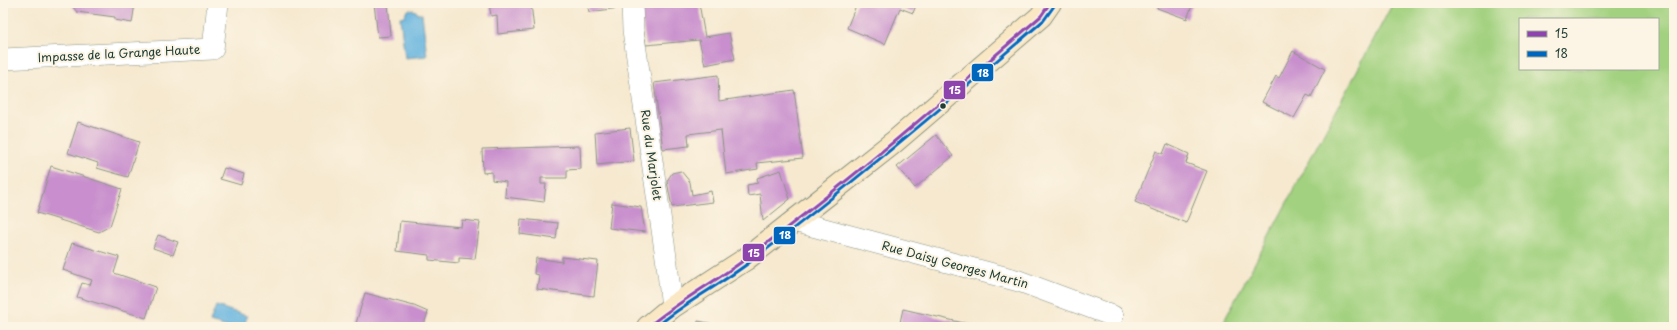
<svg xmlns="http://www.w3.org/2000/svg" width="1677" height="330" font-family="'Playpen Sans',sans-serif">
<rect width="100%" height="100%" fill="#fcf5e5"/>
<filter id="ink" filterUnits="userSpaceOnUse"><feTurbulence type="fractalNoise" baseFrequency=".025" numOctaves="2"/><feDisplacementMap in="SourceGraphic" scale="8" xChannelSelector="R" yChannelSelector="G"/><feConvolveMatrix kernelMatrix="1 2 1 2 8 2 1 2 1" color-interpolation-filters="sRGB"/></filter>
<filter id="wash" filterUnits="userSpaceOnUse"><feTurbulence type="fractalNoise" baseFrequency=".012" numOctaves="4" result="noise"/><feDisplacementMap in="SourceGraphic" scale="16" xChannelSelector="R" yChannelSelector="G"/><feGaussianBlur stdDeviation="0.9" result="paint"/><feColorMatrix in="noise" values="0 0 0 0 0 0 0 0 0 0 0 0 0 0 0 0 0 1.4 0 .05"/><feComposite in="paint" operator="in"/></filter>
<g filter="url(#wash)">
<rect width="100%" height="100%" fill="#f6e9d0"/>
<path fill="#a2d17f" stroke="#60875a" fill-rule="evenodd" d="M1393,3H1672L1674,8V327H1240L1224,321ZM1520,19H1658V69H1520Z"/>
<path fill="#65b4df" stroke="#42788a" d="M410,9L416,11L418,14H422L427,56L405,58L400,17L405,16L406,12Z
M216,306L247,316L244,327H227L210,322Z"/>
<g id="blocks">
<path fill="#c88ecd" d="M73,3H135L132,23L115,20V17L77,12L73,7Z
M374,3H388L391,36L378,37Z
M489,3H531L534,30L498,34L497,15L491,16Z
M587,3H619V8L589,12Z
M639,3H699L705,37L729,33L735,59L705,65L699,40L646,45Z
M857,3H917L913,13L900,8L885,44L847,28Z
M1159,3H1193L1187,19L1157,8Z
M1293,51L1325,69L1311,97L1307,95L1294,118L1262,102L1276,76L1279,78Z
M718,75L719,101L794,90L803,158L757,163L758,169L726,174L721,130L688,134L689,146L663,149L654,83Z
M78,122L139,142L128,177L97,168L98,163L68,153Z
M630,128L634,161L597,165L595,132Z
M936,135L953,156L915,188L897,167Z
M1167,144L1189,154L1186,163L1207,171L1186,223L1135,202L1156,151L1163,154Z
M580,146L581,169L567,170V178H541V184H546L544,202L505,197L506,182L492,180V172L483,173L482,149Z
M51,166L122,189L110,226L99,232L37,213Z
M224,168L244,174L241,185L220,179Z
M781,170L790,199L763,221L760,194L748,196L747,185L758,183L757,178Z
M681,171L690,182L692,195L711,191L713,202L672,207L667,181L672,173Z
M612,203L641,207L645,232L609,228Z
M521,219L558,223L556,239L520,234Z
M462,220L480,222L475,259L459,258V263L429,260V255L397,251L400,221L461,227Z
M158,235L178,242L173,255L153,248Z
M72,243L119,257L114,273L156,287L146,318L77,297L82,283L90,285L92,280L63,270Z
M562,257L598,261L594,296L537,289L539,275L534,274L536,258L562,262Z
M365,293L414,306L428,312L423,327H355Z
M903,309L972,325L971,327H899Z
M698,321L724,326V327H697Z"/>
</g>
</g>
<g filter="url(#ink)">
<use href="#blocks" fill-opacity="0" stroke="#8a9382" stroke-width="1"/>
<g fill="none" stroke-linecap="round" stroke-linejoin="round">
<g stroke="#8a9382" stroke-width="22">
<path id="street" d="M632,3L633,30L667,264L672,307
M3,59L213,49L218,3
M794,221L1019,281L1113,316"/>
</g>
<g stroke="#8a9382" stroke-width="24">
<path id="secondary" d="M648,327L672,307L746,259L794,221L893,143L1041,16L1050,3"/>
</g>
<use href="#street" stroke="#fff" stroke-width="21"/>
<use href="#secondary" stroke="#fae7c3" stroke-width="22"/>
<g stroke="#fcf5e5" stroke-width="6">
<path id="bus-1" d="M648,327C679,301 715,282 747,258C849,182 945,99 1041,16L1050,3"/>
</g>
<g stroke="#fcf5e5" stroke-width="6">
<path id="bus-2" d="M656,327C685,302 720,285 750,262C851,185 948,103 1044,20L1054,6"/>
</g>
<use href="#bus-1" stroke="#8e44ad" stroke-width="3"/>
<use href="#bus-2" stroke="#0065bd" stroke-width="3"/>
</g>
</g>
<circle fill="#1f3d34" stroke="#fcf5e5" stroke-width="1.5" cx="943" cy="106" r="3.5"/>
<g text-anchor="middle" stroke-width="4" stroke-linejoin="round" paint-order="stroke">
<g font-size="12" fill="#1f3d34" stroke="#fcf5e5">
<text transform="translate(119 54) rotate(-3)" y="4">Impasse de la Grange Haute</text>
<text transform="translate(651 155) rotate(82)" y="4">Rue du Marjolet</text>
<text transform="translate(955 265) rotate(15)" y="4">Rue Daisy Georges Martin</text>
</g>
</g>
<g stroke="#fcf5e5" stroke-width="1.5">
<rect x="971" y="63" width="23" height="19" rx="4" fill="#0065bd"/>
<rect x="943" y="80" width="23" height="20" rx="4" fill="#8e44ad"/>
<rect x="773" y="226" width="23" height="19" rx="4" fill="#0065bd"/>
<rect x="742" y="243" width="23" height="19" rx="4" fill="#8e44ad"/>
</g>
<g font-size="11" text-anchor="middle" font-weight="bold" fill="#fff">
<text x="983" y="77">18</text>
<text x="955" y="94">15</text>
<text x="785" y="239">18</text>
<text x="754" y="257">15</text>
</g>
<rect width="1677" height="330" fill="none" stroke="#fcf5e5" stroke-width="16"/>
<rect x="1519" y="18" width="140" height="52" fill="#fcf5e5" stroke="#a4ab9e"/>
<rect x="1527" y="31" width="20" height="6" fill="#8e44ad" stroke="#a4ab9e"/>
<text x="1555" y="38" font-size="12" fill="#1f3d34">15</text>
<rect x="1527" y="51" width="20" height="6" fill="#0065bd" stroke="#a4ab9e"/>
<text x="1555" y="58" font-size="12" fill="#1f3d34">18</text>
</svg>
